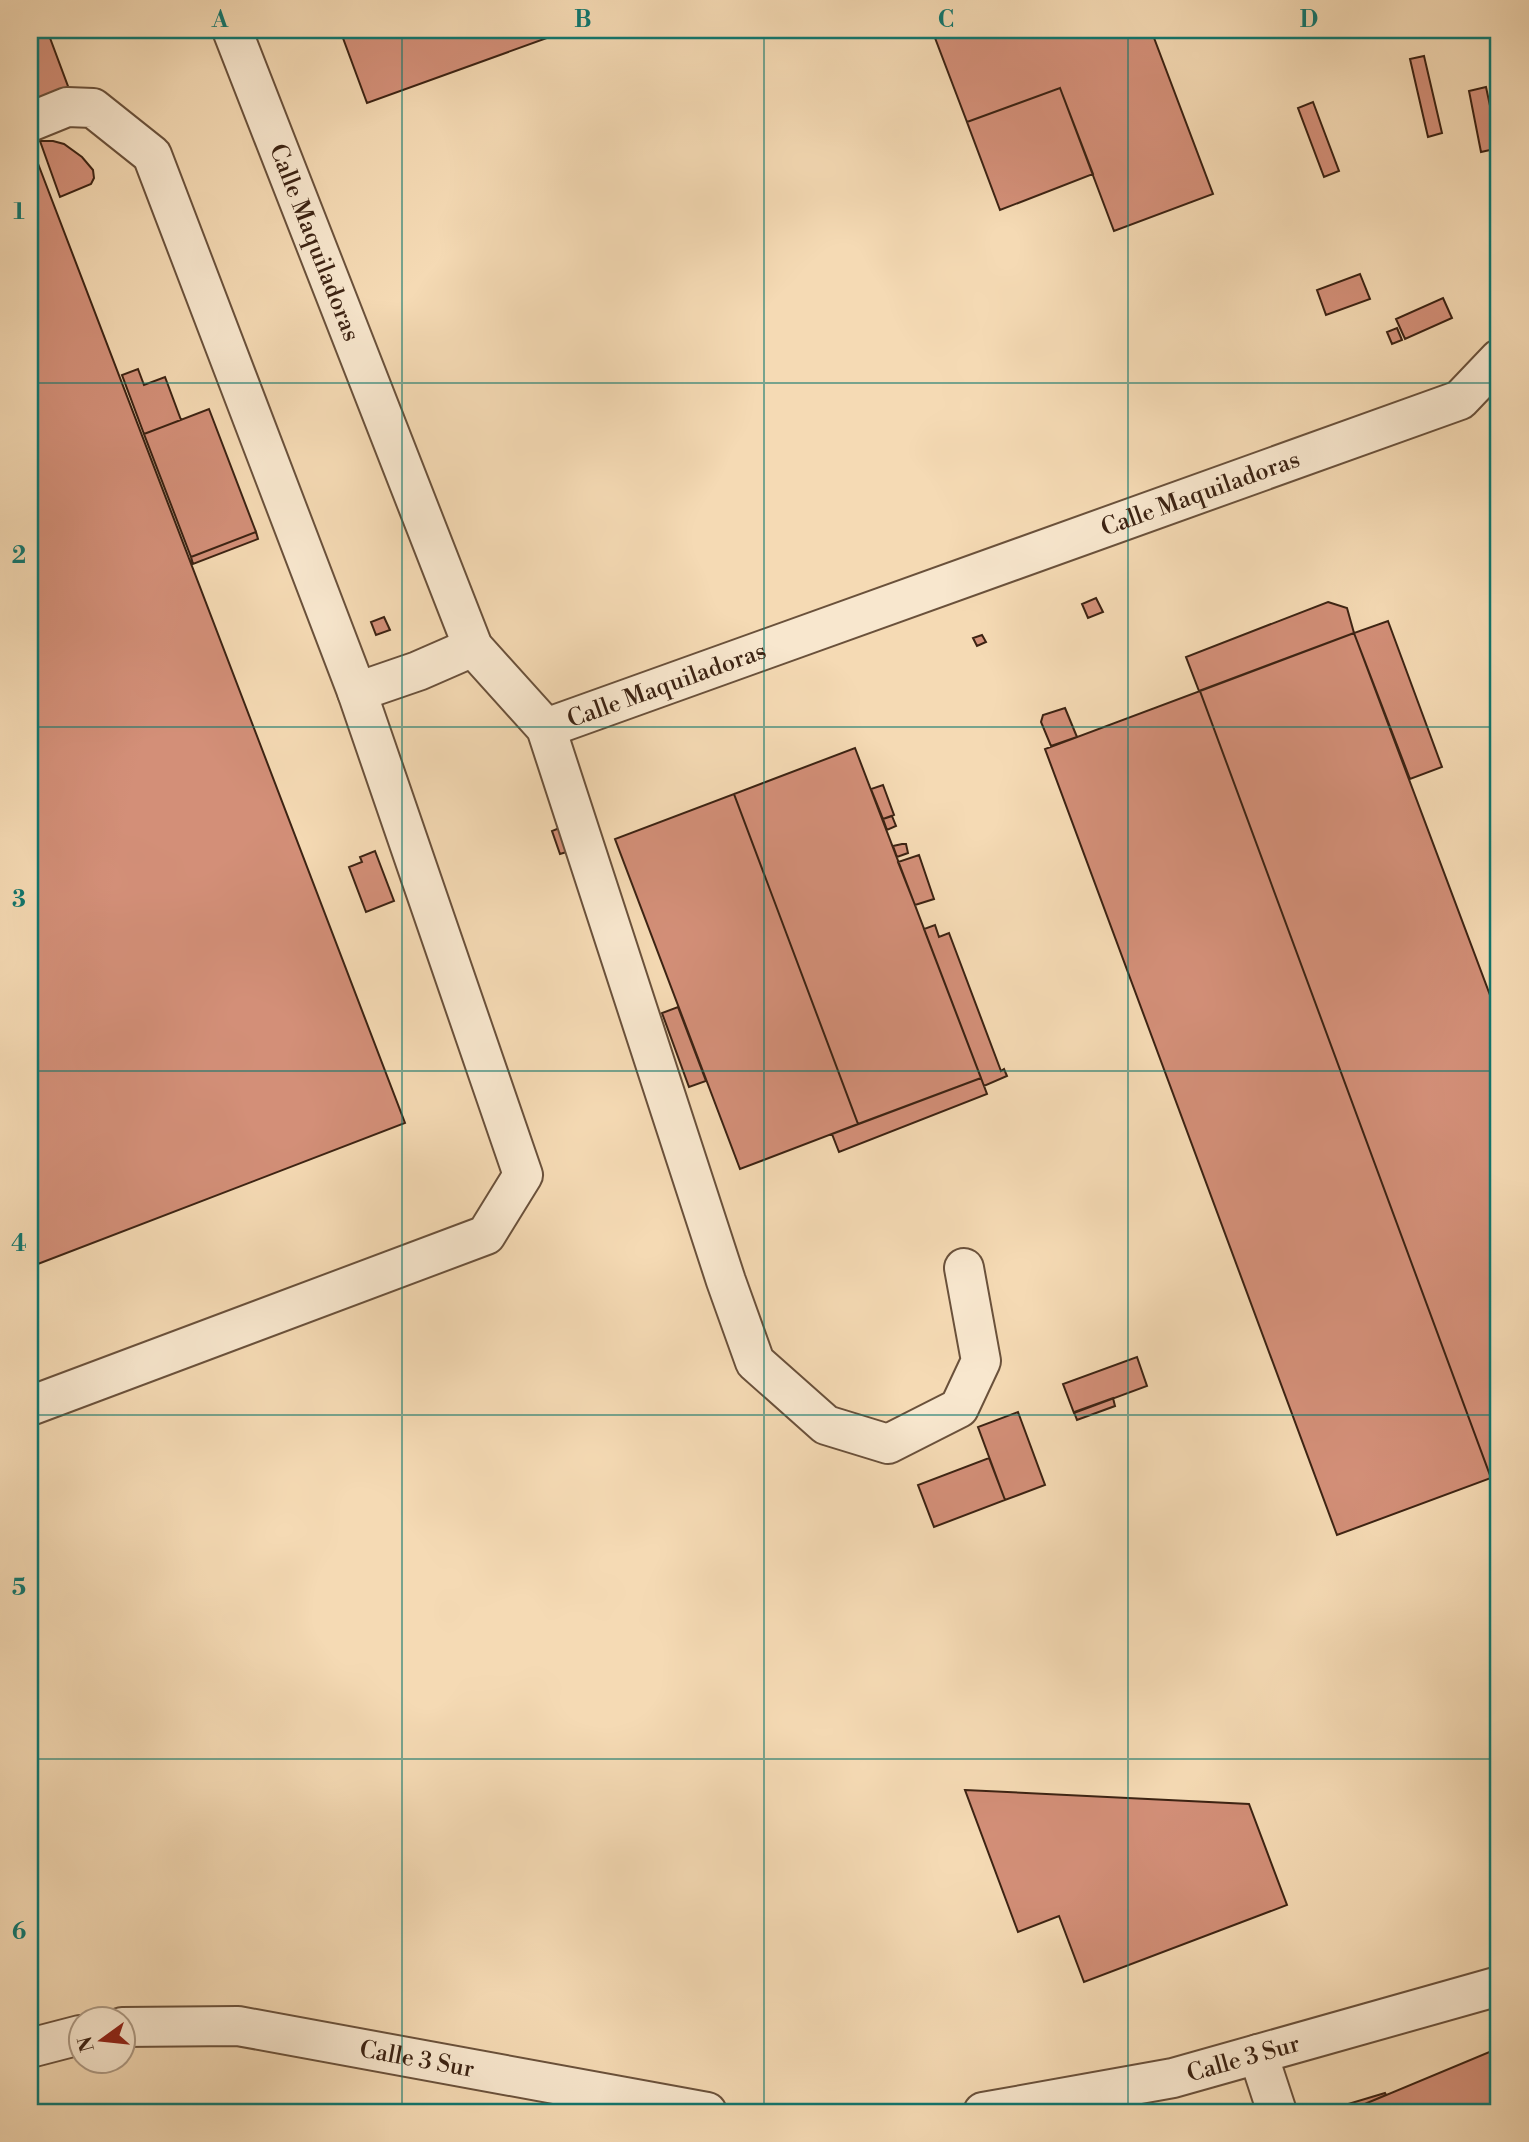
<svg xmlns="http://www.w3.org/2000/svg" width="1529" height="2142" font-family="'Libre Bodoni',serif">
<rect width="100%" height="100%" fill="#f5dab4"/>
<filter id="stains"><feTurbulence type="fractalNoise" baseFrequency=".00286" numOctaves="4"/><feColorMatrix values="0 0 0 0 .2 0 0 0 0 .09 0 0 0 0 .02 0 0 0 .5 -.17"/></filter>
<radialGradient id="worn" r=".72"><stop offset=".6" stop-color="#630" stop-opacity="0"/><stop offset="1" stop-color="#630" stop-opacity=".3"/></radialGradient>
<path fill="#d38f78" stroke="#3c2313" stroke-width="2" d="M36,30H47L69,89L30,103V32Z
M340,30H569L367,103Z
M932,30H1151L1213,194L1114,231L1060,88L967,122Z
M1424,56L1442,133L1428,137L1410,59Z
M1486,87L1499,148L1481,152L1469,91Z
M1060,88L1093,174L1000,210L967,122Z
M1313,102L1339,171L1324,177L1298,108Z
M40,141H53L64,144L82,157L93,170L94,178L91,184L60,197Z
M37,161L405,1123L30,1267V163Z
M1360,274L1370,299L1326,315L1317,290Z
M1443,298L1452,318L1405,339L1396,319Z
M1397,328L1402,340L1392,344L1387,332Z
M138,369L144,385L165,377L181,420L144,434L122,375Z
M209,409L256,532L191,557L144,434Z
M256,532L258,539L193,564L191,557Z
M1096,598L1103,612L1088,618L1082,604Z
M1328,602L1347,608L1354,633L1199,691L1186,657Z
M384,617L390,630L376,635L371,622Z
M1388,621L1442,767L1410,779L1354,633Z
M1354,633L1499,1019V1475L1491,1478L1200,691Z
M982,635L986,642L977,646L973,638Z
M1200,691L1491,1478L1337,1535L1045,749Z
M1065,708L1077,737L1051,746L1041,722L1043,715Z
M855,748L981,1078L858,1124L734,794Z
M883,785L894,815L883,819L871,789Z
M734,794L858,1124L740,1169L615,839Z
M892,816L896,826L887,830L883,819Z
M564,826L573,850L560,854L552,831Z
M902,844H906L908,853L897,857L893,846Z
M375,851L394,901L366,912L349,867L362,862L360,857Z
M919,855L934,899L915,905L898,862Z
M935,925L939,937L949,933L1001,1071L1004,1069L1007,1076L984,1086L924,929Z
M1499,1001V1019L1493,1004Z
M678,1007L706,1081L689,1087L662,1013Z
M981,1078L987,1094L839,1152L832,1134Z
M1137,1357L1147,1386L1074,1413L1063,1384Z
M1113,1398L1115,1406L1077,1420L1074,1412Z
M1018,1412L1045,1485L1005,1500L978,1427Z
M989,1458L1005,1500L934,1527L918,1485Z
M965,1790L1249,1804L1287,1905L1084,1982L1059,1916L1018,1932Z
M1499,2048V2112H1356L1355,2108Z
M1385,2093L1386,2095L1355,2108L1356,2112H1342L1338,2107Z"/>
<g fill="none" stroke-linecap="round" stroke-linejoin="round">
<g stroke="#6a513b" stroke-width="42">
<g id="minor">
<path id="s1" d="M232,30L473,647L546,728L726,1281L755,1362L826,1425L888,1444L959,1408L981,1361L964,1268"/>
<path d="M30,122L67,107L93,108L152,155L357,692"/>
<path id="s2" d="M546,728L1460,400L1499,359"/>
<path d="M30,1406L486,1235L523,1175L357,692L418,671L473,647"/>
<path id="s3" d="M122,2027L238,2026L707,2112"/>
<path d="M30,2048L80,2035"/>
<path d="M1258,2054L1277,2112"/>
<path id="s4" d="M983,2112L1173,2078L1499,1986"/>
</g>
</g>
<use href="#minor" stroke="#f8e7ce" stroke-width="38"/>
</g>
<path fill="none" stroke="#0f766e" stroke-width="2" stroke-opacity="0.55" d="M402,30V2112M764,30V2112M1128,30V2112M30,383H1499M30,727H1499M30,1071H1499M30,1415H1499M30,1759H1499"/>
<g text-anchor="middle" stroke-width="5" stroke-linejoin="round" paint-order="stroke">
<g font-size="24" fill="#3c2313" stroke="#f8e7ce">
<text dy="8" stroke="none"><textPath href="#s1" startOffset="228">Calle Maquiladoras</textPath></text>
<text dy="8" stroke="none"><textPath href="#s2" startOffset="695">Calle Maquiladoras</textPath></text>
<text dy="8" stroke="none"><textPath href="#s2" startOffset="128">Calle Maquiladoras</textPath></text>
<text dy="8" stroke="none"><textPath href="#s3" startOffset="298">Calle 3 Sur</textPath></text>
<text dy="8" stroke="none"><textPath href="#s4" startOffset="266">Calle 3 Sur</textPath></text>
</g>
</g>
<rect width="1529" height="2142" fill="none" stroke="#f5dab4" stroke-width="77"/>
<g transform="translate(102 2040) rotate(255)"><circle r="33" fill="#f8e7ce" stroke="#ad9983" stroke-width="2"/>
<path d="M0-5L12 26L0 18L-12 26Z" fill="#8f2418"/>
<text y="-10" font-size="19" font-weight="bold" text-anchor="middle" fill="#3c2313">N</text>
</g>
<rect x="38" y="38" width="1452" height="2066" fill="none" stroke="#0f766e" stroke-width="2.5"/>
<g font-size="23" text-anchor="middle" font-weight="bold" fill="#0f766e">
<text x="220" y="27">A</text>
<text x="583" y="27">B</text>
<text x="946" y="27">C</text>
<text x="1309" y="27">D</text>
<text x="19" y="219">1</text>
<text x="19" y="563">2</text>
<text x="19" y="907">3</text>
<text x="19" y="1251">4</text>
<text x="19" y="1595">5</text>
<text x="19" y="1939">6</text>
</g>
<rect width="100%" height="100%" filter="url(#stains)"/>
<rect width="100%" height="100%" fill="url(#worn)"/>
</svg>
